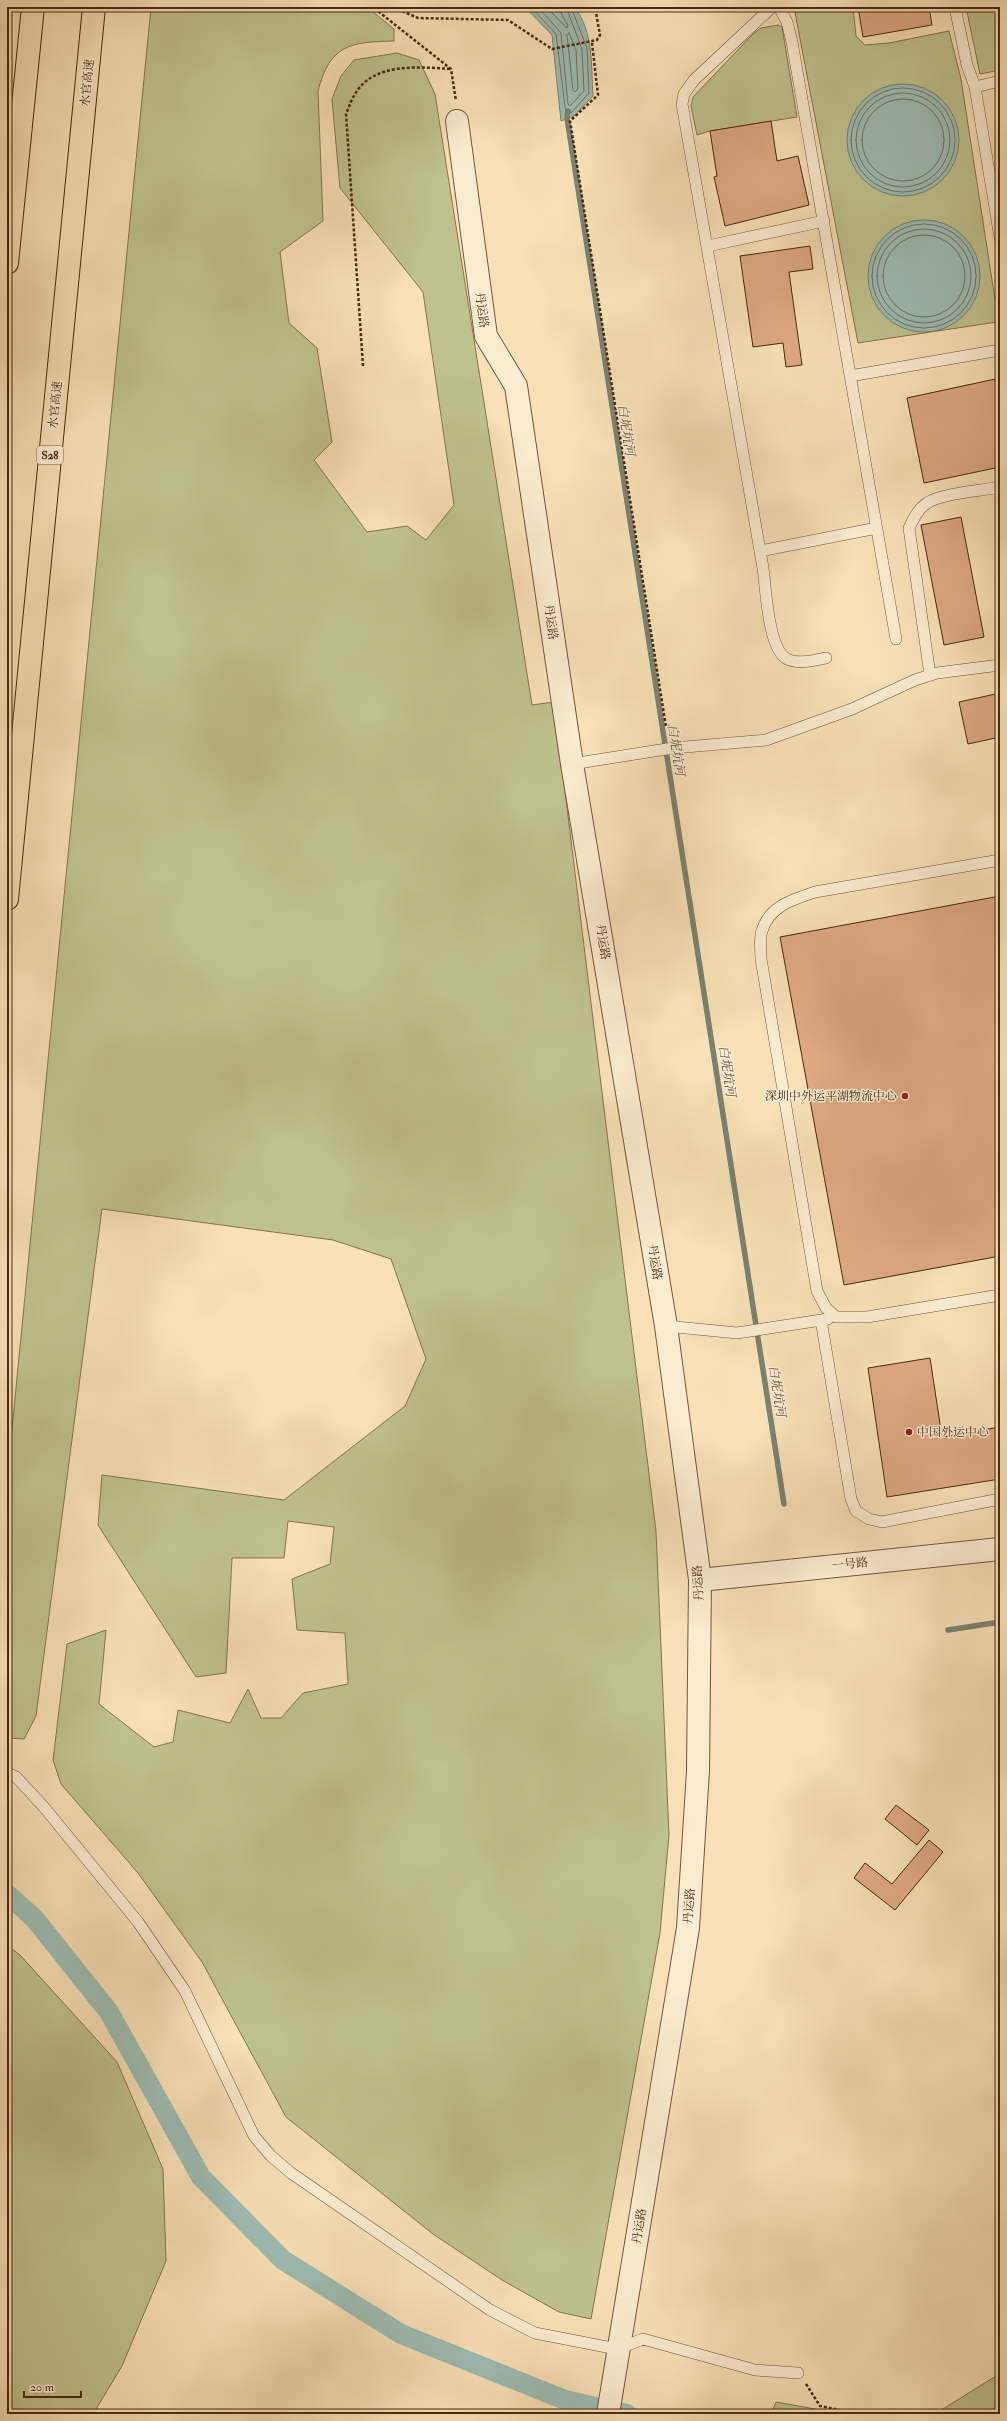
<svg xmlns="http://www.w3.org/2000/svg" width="1007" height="2421" font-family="'IM FELL Double Pica','Noto Serif SC',serif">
<rect width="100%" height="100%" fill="#f8e1b6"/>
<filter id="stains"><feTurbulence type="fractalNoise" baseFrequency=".005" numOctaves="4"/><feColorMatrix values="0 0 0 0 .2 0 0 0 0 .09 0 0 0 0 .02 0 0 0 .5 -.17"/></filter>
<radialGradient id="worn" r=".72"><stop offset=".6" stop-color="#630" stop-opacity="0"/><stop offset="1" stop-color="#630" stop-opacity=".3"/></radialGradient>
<path fill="#bfc28d" stroke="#84764e" d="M151,7H367L394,29V41C351,42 330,44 318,91L323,221L280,252L289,323L317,348L332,442L314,460L367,532L407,526L426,540L454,505L423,292L340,188L332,99L341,76L354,60L397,53L419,60L435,94L532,705L554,702L656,1531L669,1835L660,1933L591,2319L559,2312L502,2280L433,2234L286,2117L202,1962L138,1873L61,1784L53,1760L67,1644L106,1630L99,1704L154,1747L173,1742L178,1710L230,1723L248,1689L261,1718H281L303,1693L348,1684L345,1633L297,1630L292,1579L330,1564L334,1527L288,1521L284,1558H232L226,1673L196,1677L98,1525L102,1475L284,1500L405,1406L426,1359L391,1259L333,1240L102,1209L36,1716L24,1739L7,1738V1480Z
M794,7H853L856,36L865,45L889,43L949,31L961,79L998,319L997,322L858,343Z
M966,7H1000V70L980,74Z
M778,25L782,27L797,117L710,131L697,135L691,106L693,97L752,35L761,28Z
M7,1945L20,1955L117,2062L163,2169L166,2261L122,2366L93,2414H7Z
M1000,2370V2414H935L996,2376Z
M776,2402L843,2414H771Z"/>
<path fill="#9ebcb4" stroke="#7c8172" d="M525,7H574C594,31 591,66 593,96L574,116L561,121L552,35Z
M847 140a56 56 0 1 1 112 0a56 56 0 1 1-112 0Z
M868 276a56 56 0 1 1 112 0a56 56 0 1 1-112 0Z"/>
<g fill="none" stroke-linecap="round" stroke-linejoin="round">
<path stroke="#737262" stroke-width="1" d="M531,7L556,34L566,114L572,112L589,93L587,48L571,7
M538,7L561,33L568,104L570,106L584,91L582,49L566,7
M546,7L567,28L568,25L562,15L560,7
M569,33L576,50L578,89L575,92L573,90L567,35Z
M851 140a52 52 0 1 1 104 0a52 52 0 1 1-104 0Z
M856 140a47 47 0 1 1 94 0a47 47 0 1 1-94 0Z
M862 140a41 41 0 1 1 82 0a41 41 0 1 1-82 0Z
M872 276a52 52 0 1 1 104 0a52 52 0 1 1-104 0Z
M877 276a47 47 0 1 1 94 0a47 47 0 1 1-94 0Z
M883 276a41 41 0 1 1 82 0a41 41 0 1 1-82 0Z"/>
<path stroke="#7c8172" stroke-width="5.5" d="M568,111L567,118L784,1504
M948,1630L1000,1622"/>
<path stroke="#9ebcb4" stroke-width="20" d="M7,1894L34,1918L109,2012L201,2177L283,2260L401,2334L565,2400L627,2414"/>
</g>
<path fill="#dfa883" stroke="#482910" d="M858,7H929L932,25L863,37Z
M771,121L777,161L798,156L809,205L725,226L714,177L717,176L710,131Z
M810,246L813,269L789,272L802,365L786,367L783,343L753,347L740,256Z
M1000,378V467L924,483L907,398Z
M961,517L984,637L944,645L921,525Z
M1000,693V737L968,744L959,702Z
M1000,896V1256L844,1285L780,937Z
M930,1358L942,1437L1000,1427V1479L887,1497L868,1368Z
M896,1805L929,1830L917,1845L885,1819Z
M929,1840L943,1852L895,1910L854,1878L865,1863L892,1884Z"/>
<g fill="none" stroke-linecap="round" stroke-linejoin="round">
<g stroke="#74573a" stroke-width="12">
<path id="lane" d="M772,7L694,80L684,94L682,104L763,568C766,589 768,649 787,659C799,665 814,660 826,658
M779,7L787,22L792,42L896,639
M955,7L967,65L975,87
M1000,81L975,87L1000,238
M708,246L824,221
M850,376L1000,350
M760,551L877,528
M930,675L909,528C914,518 918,509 927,503C943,493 981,491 1000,487
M572,764L673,748L766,740L852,709L915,680L937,673L1000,665
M1000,860L815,892C794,899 769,906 762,931C759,939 761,951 761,959L817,1291L826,1308L836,1317H867L1000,1295
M821,1320L851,1499L856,1511L869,1519L882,1522L1000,1499
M666,1326L737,1333L828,1319
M7,1773L16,1777L43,1806L138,1922L185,1991L254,2136L271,2156L291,2173L490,2310L535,2333L617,2349L643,2339L755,2370L798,2373"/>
</g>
<g stroke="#74573a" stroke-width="24">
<path id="street" d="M457,121L486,336L516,386L572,764L666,1326L700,1580L698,1771L688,1928L608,2414
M700,1580L1000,1549"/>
</g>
<g stroke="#482910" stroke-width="24">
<path id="highway" d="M7,263L33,7
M7,899L94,7"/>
</g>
<path stroke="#482910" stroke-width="2.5" stroke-dasharray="3 2" stroke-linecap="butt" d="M376,7L379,12L451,69L456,101
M393,7L418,18L508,20L552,49L597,40L600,35L595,7
M592,43L598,95L570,121L666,727L671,726L672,734
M363,366L346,114C349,107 351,100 355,94C374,62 418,67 451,69
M806,2384L820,2406L859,2414"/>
<use href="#lane" stroke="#faecd0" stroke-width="11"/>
<use href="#street" stroke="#faecd0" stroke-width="22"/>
<use href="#highway" stroke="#f8e1b6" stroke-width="22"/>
</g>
<g fill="#8f2418" stroke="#faecd0" stroke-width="1.5">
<circle cx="905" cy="1096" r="4"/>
<circle cx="909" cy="1432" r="4"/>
</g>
<g text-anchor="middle" stroke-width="3" stroke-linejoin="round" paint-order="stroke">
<rect fill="#faecd0" stroke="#7d644a" stroke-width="1" x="37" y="446" width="26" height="18" rx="3"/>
<g font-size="11" font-weight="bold" fill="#482910">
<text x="50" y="459">S28</text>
</g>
<g font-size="12" fill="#482910" stroke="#faecd0">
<text transform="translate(87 83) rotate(-84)" y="4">水官高速</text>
<text transform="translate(482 310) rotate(82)" y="4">丹运路</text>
<text transform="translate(55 405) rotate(-84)" y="4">水官高速</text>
<text transform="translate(551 622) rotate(82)" y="4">丹运路</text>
<text transform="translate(603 942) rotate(81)" y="4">丹运路</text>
<text transform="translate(655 1262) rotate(81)" y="4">丹运路</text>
<text transform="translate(850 1564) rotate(-6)" y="4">一号路</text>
<text transform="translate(698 1583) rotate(-93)" y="4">丹运路</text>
<text transform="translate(689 1906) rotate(-86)" y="4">丹运路</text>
<text transform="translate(639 2226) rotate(-81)" y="4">丹运路</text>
</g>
<g font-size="12" fill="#482910" stroke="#faecd0" text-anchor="end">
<text x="897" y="1100">深圳中外运平湖物流中心</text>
<text x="917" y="1436" text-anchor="start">中国外运中心</text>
</g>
<g font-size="13" font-style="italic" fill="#5e4e39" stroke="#faecd0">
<text transform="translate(627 430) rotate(81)" y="5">白坭坑河</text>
<text transform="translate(677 750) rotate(81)" y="5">白坭坑河</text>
<text transform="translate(728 1071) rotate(81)" y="5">白坭坑河</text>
<text transform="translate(778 1391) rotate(81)" y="5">白坭坑河</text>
</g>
</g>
<rect width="1007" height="2421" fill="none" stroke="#f8e1b6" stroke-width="24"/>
<rect x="8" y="8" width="991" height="2405" fill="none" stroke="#482910" stroke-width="2"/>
<rect x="12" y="12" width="983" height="2397" fill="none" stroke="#482910"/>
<path d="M24 2391v6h57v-6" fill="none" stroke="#482910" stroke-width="2"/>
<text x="30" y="2391" font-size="12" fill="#482910" stroke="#faecd0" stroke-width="3" paint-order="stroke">20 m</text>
<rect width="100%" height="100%" filter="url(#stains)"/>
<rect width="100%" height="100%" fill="url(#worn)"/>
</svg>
